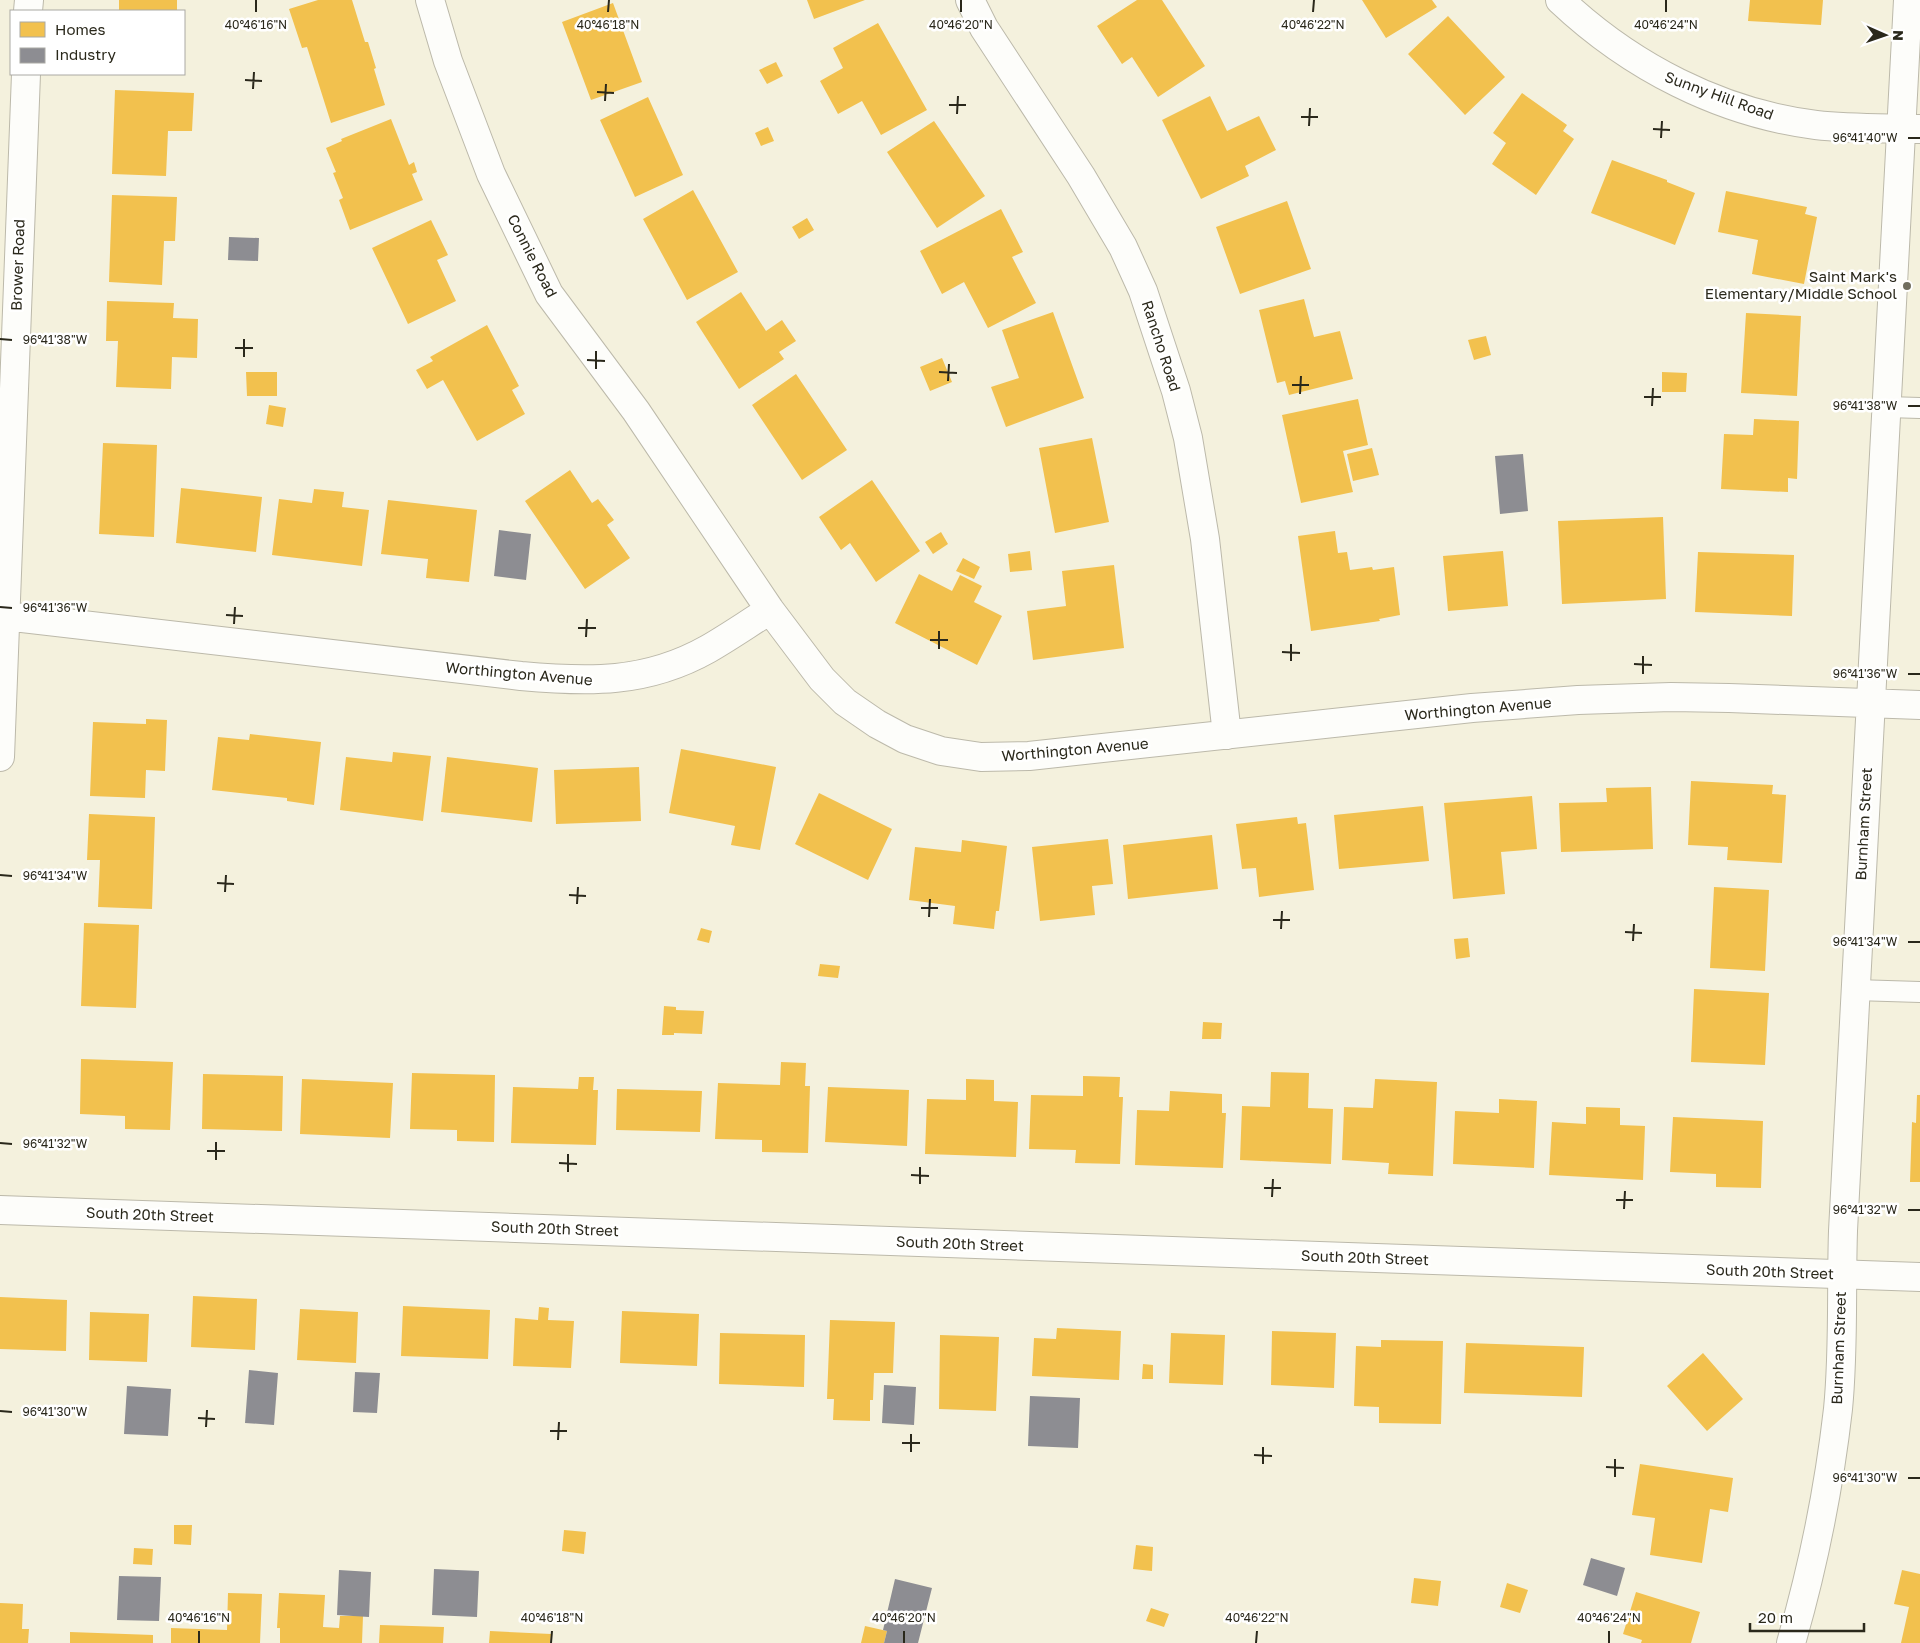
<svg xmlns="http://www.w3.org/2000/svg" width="1920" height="1643" font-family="'Golos Text',sans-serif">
<rect width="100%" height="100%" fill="#f4f1dd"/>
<path fill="#f2c14e" d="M119,0H177V11H119Z
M318,0H352L365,42H368L376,68L374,69L385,105L331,123L307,47L302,48L289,9Z
M807,0H865L814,19Z
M1137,0H1162L1205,66L1158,97L1132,57L1122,64L1097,26Z
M1362,0H1432L1437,7L1386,38Z
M1750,0H1823L1821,25L1748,21Z
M613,3L642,82L591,100L562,22Z
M1448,16L1505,77L1465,115L1408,54Z
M878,23L927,110L881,135L862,101L838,114L820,81L843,68L833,48Z
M776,62L783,76L767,84L759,70Z
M115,90L194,93L192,131H168L166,176L112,174Z
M1522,93L1567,125L1563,131L1574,139L1536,195L1492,164L1506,143L1493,133Z
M1210,96L1227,131L1259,116L1276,150L1245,166L1249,176L1201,199L1162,120Z
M648,97L683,175L635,197L600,120Z
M391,119L409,165L414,162L417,172L412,174L423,200L350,230L339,200L343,198L333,173L336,172L326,148L342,141L341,139Z
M934,121L985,196L937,228L887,152Z
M768,127L774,141L761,146L755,133Z
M1612,160L1667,180V182L1695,193L1675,245L1591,213Z
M693,190L738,272L687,300L643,219Z
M1726,191L1807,207L1805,214L1817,217L1804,284L1752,274L1758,240L1718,232Z
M112,195L177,197L175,241H164L162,285L109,282Z
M1287,201L1311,269L1240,294L1216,227Z
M1001,209L1023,252L1012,257L1036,303L988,328L964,282L942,294L920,251Z
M807,218L814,230L799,239L792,227Z
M431,220L448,255L437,260L456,301L408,324L372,248Z
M741,292L766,331L782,320L796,341L779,352L784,359L739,389L696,322Z
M1304,299L1314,337L1340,331L1353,379L1289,395L1285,381L1277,383L1259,310Z
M107,301L174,303L173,318L198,319L197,358L172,357L171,389L116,387L118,341H106Z
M1053,312L1084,398L1006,427L991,387L1019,378L1002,330Z
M1746,313L1801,316L1797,396L1741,393Z
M487,325L519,386L512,390L525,414L477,441L443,380L427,389L416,370L433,361L430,357Z
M1486,336L1491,355L1474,360L1468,340Z
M942,358L952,382L930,391L920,367Z
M246,372H277V396H247Z
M1662,372L1687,373L1686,392H1662Z
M796,374L847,450L802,480L752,405Z
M1358,399L1368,445L1343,451L1353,492L1301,503L1282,415Z
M269,405L286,408L283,427L266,424Z
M1754,419L1799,421L1797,479L1788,478V492L1721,489L1724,434L1753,435Z
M1092,438L1109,522L1055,533L1039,448Z
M103,443L157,445L154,537L99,534Z
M1372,448L1379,475L1353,481L1347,454Z
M570,470L592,503L598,499L614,520L607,525L630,558L585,589L525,501Z
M872,480L920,551L876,582L850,543L841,550L819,517Z
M181,488L262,497L256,552L176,543Z
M314,489L344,492L342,507L369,510L362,566L272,555L279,499L312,503Z
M388,500L477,510L469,582L426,578L428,559L381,554Z
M1663,517L1666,599L1562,604L1558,521Z
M1335,531L1338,553L1347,552L1350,570L1372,567L1373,570L1394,567L1400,615L1379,619L1380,621L1311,631L1298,536Z
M941,532L948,544L933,554L925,542Z
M1030,551L1032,570L1010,572L1008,554Z
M1503,551L1508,606L1448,611L1443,556Z
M1698,552L1794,555L1792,616L1695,612Z
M963,558L980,567L974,579L956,571Z
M1114,565L1124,648L1033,660L1027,611L1066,606L1062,571Z
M919,574L952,591L960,575L982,586L974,602L1002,616L977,665L895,623Z
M146,719L167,720L165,771L146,770L145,798L90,796L93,722L146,724Z
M250,734L321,742L314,805L287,801V798L212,790L218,737L249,740Z
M681,749L776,767L760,850L731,845L735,826L669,813Z
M393,752L431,756L423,821L340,810L346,757L392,762Z
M447,757L538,768L532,822L441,812Z
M639,767L641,821L556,824L554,770Z
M1691,781L1773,785L1772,794L1786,795L1782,863L1727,860L1728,847L1688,845Z
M1651,787L1653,849L1561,852L1559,803L1607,802L1606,788Z
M819,793L892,829L868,880L795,844Z
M1532,796L1537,849L1501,852L1505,894L1453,899L1444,803Z
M1423,806L1429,861L1339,869L1334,815Z
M89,814L155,817L152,909L98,907L100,860H87Z
M1297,817L1298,824L1306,823L1314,890L1259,897L1256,868L1242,869L1236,824Z
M1212,835L1218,889L1128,899L1123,845Z
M1108,839L1113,884L1092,886L1095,915L1040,921L1032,847Z
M962,840L1007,846L999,911H996L994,929L953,924L955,906L909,900L915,847L961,852Z
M1714,887L1769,890L1765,971L1710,968Z
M84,923L139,925L136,1008L81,1006Z
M701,928L712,931L709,943L697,940Z
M1468,938L1470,957L1456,959L1454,939Z
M820,964L840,966L838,978L818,976Z
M1694,989L1769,993L1765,1065L1691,1062Z
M664,1006L676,1007V1010L704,1011L702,1034L674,1033V1035H662Z
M1203,1022L1222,1023L1221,1039H1202Z
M81,1059L173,1062L170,1130L125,1129V1116L80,1114Z
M781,1062L806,1063L805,1086H810L808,1153L762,1152V1140L715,1139L718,1083L780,1085Z
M1271,1072L1309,1073L1308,1108L1333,1109L1331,1164L1240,1160L1242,1106L1270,1107Z
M412,1073L495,1075L494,1142L457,1141V1130L410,1129Z
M203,1074L283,1076L282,1131L202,1129Z
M1083,1076L1120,1077L1119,1097H1123L1120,1164L1075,1163L1076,1150L1029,1149L1031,1095L1083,1096Z
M579,1077H594L593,1090H598L596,1145L511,1143L513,1087L578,1089Z
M302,1079L393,1083L390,1138L300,1134Z
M966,1079L994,1080V1101L1018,1102L1016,1157L925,1154L927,1099L966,1100Z
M1375,1079L1437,1082L1433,1176L1388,1174L1389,1163L1342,1160L1344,1107L1373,1108Z
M828,1087L909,1090L907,1146L825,1142Z
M617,1089L702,1091L700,1132L616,1130Z
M1170,1091L1222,1094V1113H1226L1223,1168L1135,1165L1137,1110L1169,1111Z
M1917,1095H1920V1182H1910L1912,1122L1916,1123Z
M1499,1099L1537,1101L1534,1168L1453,1164L1455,1111L1499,1113Z
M1586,1107L1620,1108V1125L1645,1126L1643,1180L1549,1175L1552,1122L1586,1124Z
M1673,1117L1763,1121L1761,1188L1716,1187V1174L1670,1172Z
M193,1296L257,1299L255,1350L191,1347Z
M0,1297L67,1300L66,1351L0,1349Z
M403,1306L490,1310L488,1359L401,1356Z
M539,1307L549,1308L548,1320L574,1321L571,1368L513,1366L515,1318L538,1320Z
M300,1309L358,1312L356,1363L297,1360Z
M622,1311L699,1314L697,1366L620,1363Z
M90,1312L149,1314L147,1362L89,1360Z
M830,1320L895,1322L893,1373H874L873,1400H870V1421L833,1420L834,1399H827Z
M1057,1328L1121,1331L1119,1380L1032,1376L1034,1338L1056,1339Z
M1272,1331L1336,1333L1334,1388L1271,1385Z
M720,1333L805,1335L804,1387L719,1384Z
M1171,1333L1225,1335L1223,1385L1169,1383Z
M940,1335L999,1337L996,1411L939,1409Z
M1381,1340L1443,1341L1441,1424L1379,1423V1407L1354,1406L1356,1346L1381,1347Z
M1466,1343L1584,1347L1582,1397L1464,1393Z
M1703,1353L1743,1399L1707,1431L1667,1386Z
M1143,1364L1153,1365V1379H1142Z
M1640,1464L1733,1478L1728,1512L1710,1509L1702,1563L1650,1555L1655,1518L1632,1515Z
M174,1525H192L191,1545L174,1544Z
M564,1530L586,1532L584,1554L562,1551Z
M1136,1545L1153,1547L1152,1571L1133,1569Z
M134,1548L153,1549L152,1565L133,1564Z
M1902,1570L1920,1574V1643H1901L1909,1607L1894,1604Z
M1414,1578L1441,1581L1438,1606L1411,1603Z
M1507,1583L1528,1590L1520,1613L1500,1607Z
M1636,1592L1700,1612L1691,1643H1641L1642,1640L1623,1634Z
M228,1593L262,1594L260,1643H171V1628L227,1630Z
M279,1593L325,1595L323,1627L339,1628L340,1616H363L362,1643H280V1628H277Z
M0,1603L23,1604L22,1629H29L28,1643H0Z
M1151,1608L1169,1614L1164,1627L1146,1621Z
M380,1625L444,1627L443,1643H379Z
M865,1626L887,1631L884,1643H861Z
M490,1631L551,1634L550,1643H489Z
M70,1632L153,1635V1643H70Z"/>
<path fill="#8d8d92" d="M229,237L259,238L258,261L228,260Z
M1523,454L1528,511L1500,514L1495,456Z
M499,530L531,534L526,580L494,576Z
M249,1370L278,1373L274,1425L245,1423Z
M355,1372L380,1373L377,1413L353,1412Z
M884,1385L916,1387L914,1425L882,1423Z
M127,1386L171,1389L168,1436L124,1434Z
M1030,1396L1080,1398L1078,1448L1028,1446Z
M1591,1558L1625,1568L1617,1596L1583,1585Z
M434,1569L479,1571L477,1617L432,1615Z
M339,1570L371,1572L369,1617L337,1615Z
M119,1576L161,1577L159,1621L117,1620Z
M895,1579L932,1588L918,1643H884L887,1631L883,1630Z"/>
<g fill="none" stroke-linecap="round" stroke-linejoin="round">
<g stroke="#bcb9aa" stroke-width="22">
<path id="service" d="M1887,407L1920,408
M1855,990L1920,992"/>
</g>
<g stroke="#bcb9aa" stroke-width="30">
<path id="minor" d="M430,0L448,61L491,174L549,294L636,411L770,610L822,679L845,702L877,724L905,739L941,751L981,757L1029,756L1472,708L1578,700L1671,697L1729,698L1920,705
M970,0L984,28L1081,176L1123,247L1143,291L1176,391L1188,438L1205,539L1227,735
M1560,0C1630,66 1720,113 1816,125C1850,129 1884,128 1919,129
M28,11L29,0
M5,616L521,676C588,682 646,684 708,649C729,637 749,623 770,610
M0,757L26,74
M1791,1643C1813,1567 1829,1488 1838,1409C1844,1350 1841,1290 1843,1231L1908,0"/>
</g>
<g stroke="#bcb9aa" stroke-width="30">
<path id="tertiary" d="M0,1210L1920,1277"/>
</g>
<use href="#service" stroke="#fdfdfa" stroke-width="20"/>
<use href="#minor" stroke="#fdfdfa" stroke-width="28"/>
<use href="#tertiary" stroke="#fdfdfa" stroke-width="28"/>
</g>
<path fill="none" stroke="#2a281b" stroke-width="2" d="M256,12V0M608,12L609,0M961,12V0M1313,12L1314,0M1666,12V0M245,80L262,81M253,89L254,72M597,92L614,93M605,101L606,84M949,105H966M957,114L958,96M1301,117H1318M1309,126L1310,108M1653,129L1670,130M1661,138L1662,121M1908,138H1920M0,339L12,340M235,348H253M244,357V339M587,360L605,361M596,369V351M939,372L957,373M948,381L949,364M1292,385H1309M1300,394L1301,376M1644,397H1661M1652,406L1653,388M1908,406H1920M0,607L12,608M226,615L243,616M234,624L235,607M578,628H596M586,637L587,619M930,640H948M939,649V631M1282,652L1300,653M1291,661V644M1634,664L1652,665M1643,674V656M1908,674H1920M0,875L12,876M217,883L234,884M225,892L226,875M569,895L586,896M577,904L578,887M921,908H938M929,917L930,899M1273,920H1290M1281,929L1282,911M1625,932L1642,933M1633,941L1634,924M1908,942H1920M0,1143L12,1144M207,1151H225M216,1160V1142M559,1163L577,1164M568,1172V1154M911,1175L929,1176M920,1184V1167M1264,1188H1281M1272,1197L1273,1179M1616,1200H1633M1624,1209L1625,1191M1908,1210H1920M0,1411L12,1412M198,1418L215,1419M206,1427L207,1410M550,1431H567M558,1440L559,1422M902,1443H920M911,1452V1434M1254,1455L1272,1456M1263,1464V1447M1606,1467L1624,1468M1615,1477V1459M1908,1478H1920M199,1643V1631M551,1643L552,1631M904,1643V1631M1256,1643L1257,1631M1609,1643V1631"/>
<circle fill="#716e5f" stroke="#fff" stroke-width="2" cx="1907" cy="286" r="5"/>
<g text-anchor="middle" stroke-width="5" stroke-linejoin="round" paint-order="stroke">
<g font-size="15" fill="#2a281b" stroke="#fff">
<text transform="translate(1719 96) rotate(20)" y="5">Sunny Hill Road</text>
<text transform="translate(532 256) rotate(63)" y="5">Connie Road</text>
<text transform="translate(18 265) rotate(-88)" y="5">Brower Road</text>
<text transform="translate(1161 346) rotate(72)" y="5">Rancho Road</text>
<text transform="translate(519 674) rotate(5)" y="5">Worthington Avenue</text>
<text transform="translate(1478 709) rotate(-5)" y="5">Worthington Avenue</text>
<text transform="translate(1075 750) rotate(-5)" y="5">Worthington Avenue</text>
<text transform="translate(1864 824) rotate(-87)" y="5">Burnham Street</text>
<text transform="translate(150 1215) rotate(2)" y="5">South 20th Street</text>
<text transform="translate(555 1229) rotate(2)" y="5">South 20th Street</text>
<text transform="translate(960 1244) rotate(2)" y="5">South 20th Street</text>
<text transform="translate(1365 1258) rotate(2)" y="5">South 20th Street</text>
<text transform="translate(1770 1272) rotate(2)" y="5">South 20th Street</text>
<text transform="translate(1839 1348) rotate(-88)" y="5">Burnham Street</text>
</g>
<g font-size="15" fill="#2a281b" stroke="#fff" text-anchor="end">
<text x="1897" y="282">Saint Mark's<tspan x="1897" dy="17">Elementary/Middle School</tspan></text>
</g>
</g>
<g font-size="12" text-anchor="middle" fill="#2a281b" stroke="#fff" stroke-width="5" stroke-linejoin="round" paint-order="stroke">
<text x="256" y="29">40°46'16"N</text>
<text x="608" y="29">40°46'18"N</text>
<text x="961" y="29">40°46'20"N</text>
<text x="1313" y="29">40°46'22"N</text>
<text x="1666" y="29">40°46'24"N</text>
<text x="1865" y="142">96°41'40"W</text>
<text x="55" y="344">96°41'38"W</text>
<text x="1865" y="410">96°41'38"W</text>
<text x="55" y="612">96°41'36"W</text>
<text x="1865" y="678">96°41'36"W</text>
<text x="55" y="880">96°41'34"W</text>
<text x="1865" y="946">96°41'34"W</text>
<text x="55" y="1148">96°41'32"W</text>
<text x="1865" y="1214">96°41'32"W</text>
<text x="55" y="1416">96°41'30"W</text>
<text x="1865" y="1482">96°41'30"W</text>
<text x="199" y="1622">40°46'16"N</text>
<text x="552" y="1622">40°46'18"N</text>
<text x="904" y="1622">40°46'20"N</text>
<text x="1257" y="1622">40°46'22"N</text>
<text x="1609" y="1622">40°46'24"N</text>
</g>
<rect x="10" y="10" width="175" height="65" fill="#ffffff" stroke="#aaa9a4"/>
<rect x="20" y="22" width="25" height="15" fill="#f2c14e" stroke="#aaa9a4"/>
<text x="55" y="35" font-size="15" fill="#2a281b">Homes</text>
<rect x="20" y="48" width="25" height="15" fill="#8d8d92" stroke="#aaa9a4"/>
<text x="55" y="60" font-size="15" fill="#2a281b">Industry</text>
<g transform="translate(1885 35) rotate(92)" stroke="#ffffff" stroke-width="4" paint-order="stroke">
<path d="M0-4L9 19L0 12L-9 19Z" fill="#2a281b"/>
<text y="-8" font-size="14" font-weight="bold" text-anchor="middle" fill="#2a281b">N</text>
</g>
<path d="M1750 1623v8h114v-8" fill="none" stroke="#2a281b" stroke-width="2.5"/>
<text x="1758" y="1623" font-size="15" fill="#2a281b" stroke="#ffffff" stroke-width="4" paint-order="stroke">20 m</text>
</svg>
